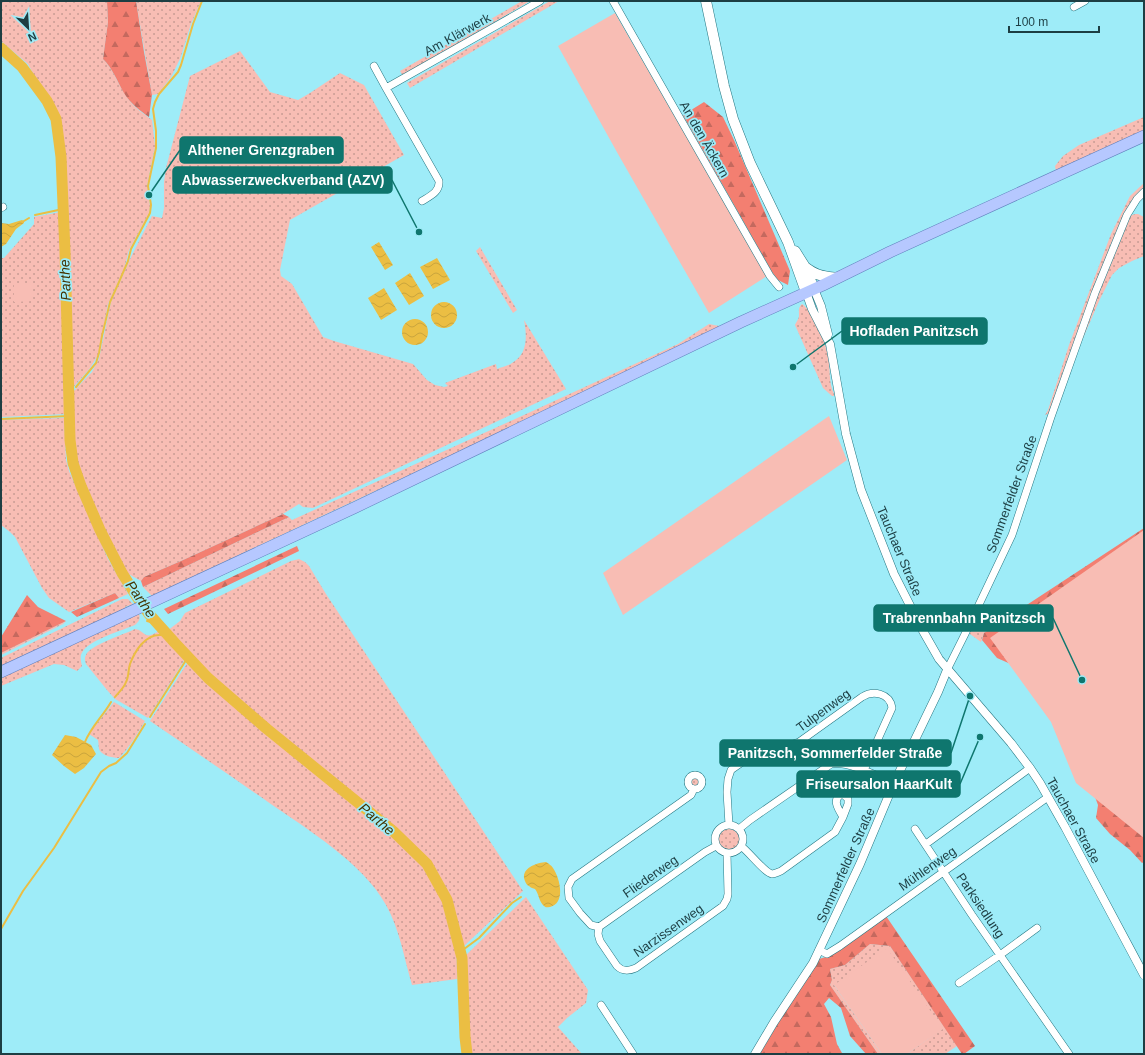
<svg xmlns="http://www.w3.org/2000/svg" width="1145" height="1055" font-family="Helvetica,sans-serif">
<defs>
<pattern id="grass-dots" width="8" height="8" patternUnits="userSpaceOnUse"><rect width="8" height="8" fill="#f8bdb4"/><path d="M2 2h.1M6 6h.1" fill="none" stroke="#c89b94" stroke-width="1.8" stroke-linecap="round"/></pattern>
<pattern id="forest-firs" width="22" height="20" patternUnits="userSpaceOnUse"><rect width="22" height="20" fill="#f37f71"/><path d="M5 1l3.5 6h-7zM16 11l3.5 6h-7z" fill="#c4695e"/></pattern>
<pattern id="water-waves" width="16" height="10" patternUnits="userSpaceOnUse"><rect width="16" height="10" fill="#ebbe43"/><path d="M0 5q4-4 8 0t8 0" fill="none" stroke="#c9a43c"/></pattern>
</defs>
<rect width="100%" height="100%" fill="#9eecf8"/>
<path fill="url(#grass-dots)" d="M1,1H107L108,22L103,59C113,69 117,82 125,94C132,106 141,112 152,120L155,146L147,186L150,206L149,213L129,250L124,269L108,304L98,355L90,368L70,391L67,194L64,153L56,116L39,84L28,64L1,41Z
M136,1H201L191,24L180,59L171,77L158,94L152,95Z
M522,1H530L403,76L400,71Z
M550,1H559L410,88L407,83Z
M240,51L270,92L298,100L310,93L340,73L364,85L404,155L290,220L280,270L281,276L292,284L323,337L334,341L413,364L427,380L435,385L444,387L448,386L445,383L496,364L497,369C502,367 508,366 512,363C528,354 527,336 524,320L566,389L313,508L303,507L299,504L283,514L181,561L144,577L141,581L125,572L107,538L86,491L75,461L71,394L92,372L99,359L111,302L132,255L152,216L162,218L164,208V182L166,168L190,76Z
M1144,117V134L1056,171L1055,166L1063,156L1079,145Z
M1144,183V189L1137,194L1083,317L1061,378L1050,413L1045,415L1048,410L1069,345L1111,234L1130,196Z
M61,212L67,414L1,417V258H4L34,224V217Z
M1135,214H1138L1144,217V256L1132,261L1119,268L1112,275L1100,299L1077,352L1026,499L1011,539L974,620L996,625L984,633L981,642L970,634V629L975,614L1012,534L1087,321L1129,216Z
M480,247L517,310L513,313L476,251Z
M802,304C813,311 826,343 828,356C831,369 828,382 834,394V396H832L823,388L795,325C796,322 799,319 799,316C799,310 798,308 802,304Z
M709,324L724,327L152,596L143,587L289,517L292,520L537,409L678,344Z
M64,418L66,460L69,471L108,559L128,594L119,598L115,593L69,612L49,598L42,588L15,537L10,532L1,525V420Z
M299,559L305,562L309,566L326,594L523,891L464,946L462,942L459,928L450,904L441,885L425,857L398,832L276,733L209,672L167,631L180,621L185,613L291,561Z
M122,599H128L133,604L125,607L126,609L1,668V658Z
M138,612C141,617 140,621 135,625C123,630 90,640 83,651C79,656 81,661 82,666L77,671L64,665L54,664L1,686V676Z
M66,621L63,624L1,655V653Z
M135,629L139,630C148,637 148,637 159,631L185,659L148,718L115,699L107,690L86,664C85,661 84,658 86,655C90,645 125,634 135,629Z
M188,662L212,685L400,842C408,850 418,857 424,866C436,882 450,916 454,936C457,950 457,965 457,979L412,985C404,958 400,930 386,905C363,863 307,829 268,802C229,775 190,748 150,721Z
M114,702L145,721L134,739L126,750L119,758C113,758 104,756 100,751C98,748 99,744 98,740L89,734Z
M688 782a7 7 0 1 1 14 0a7 7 0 1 1-14 0Z
M718 840a11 11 0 1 1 22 0a11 11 0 1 1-22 0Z
M526,897L588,990L586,1003L567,1018L558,1027L582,1054H470L465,956Z
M870,944L890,946L957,1046L945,1054H907L942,1029L834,985L882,1054H878L830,985L832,980L830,969L845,965Z"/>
<path fill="url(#forest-firs)" d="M107,1H136L144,52L152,95L149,117C139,110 131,104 124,93C117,81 113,69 103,59L108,22Z
M704,102L723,117L734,140L790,271L788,285L778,280L772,272L683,115Z
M283,514L289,517L143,587L141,581L144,577L181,561Z
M1144,528V534L1013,665L997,658L982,640L984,633Z
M297,546L299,551L168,614L164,609Z
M115,593L119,598L77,617L71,612Z
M27,595L38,607L66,621L1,653V637Z
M1095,797L1144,802V862L1142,863L1130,850L1110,834L1096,818L1098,805Z
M886,916L975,1046L964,1054H962L890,946L870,944L845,965L830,969L832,980L830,985L878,1054H866L850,1036L841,1008L829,998L824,1004L831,1017L837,1044L842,1053L759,1054L813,967L819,959L829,956Z"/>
<path fill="#f8bdb4" d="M615,13L767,276L709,313L618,154L558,46Z
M14,283H32V301L14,302Z
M829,416L847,460L623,615L603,573Z
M1144,530V838L1076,783L1051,722L990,638Z
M887,948L943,1029L907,1054H882L834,985Z"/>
<path fill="url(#water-waves)" d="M22,220L24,221V223L16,229L6,244L1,247V223L9,224Z
M379,242L393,265L385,270L371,247Z
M437,258L450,280L433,289L420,267Z
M410,273L424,296L409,305L395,283Z
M384,288L397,310L381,320L368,298Z
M431 315a13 13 0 1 1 26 0a13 13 0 1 1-26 0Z
M402 332a13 13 0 1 1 26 0a13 13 0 1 1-26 0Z
M65,735L76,737L91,745L96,754L84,768L75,774L64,766L52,755Z
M546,862C549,864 551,865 553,868C560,878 566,903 550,907C547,907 546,908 544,906C539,902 539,894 535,889C533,888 531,888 529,886C526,885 525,881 524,878C523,867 537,863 546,862Z"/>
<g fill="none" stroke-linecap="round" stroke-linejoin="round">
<path stroke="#ebbe43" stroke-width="2" d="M35,215L63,209
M24,221L29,218
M76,387L96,363L99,353L102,336L110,302L119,282L128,261L131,249L150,213L151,205L148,186L156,148V131L153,109L155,102L159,94L178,72L181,65L193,24L202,1
M69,395L71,392
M1,419L69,416
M147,621L158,624
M115,697C119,692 124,688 126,682C129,677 128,670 130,664C135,651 145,634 161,635C164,635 167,637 170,638
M150,717L188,657
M85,742C91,727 103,716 111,702
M1,929L23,891L54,848L101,772L109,766L116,763L127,753L145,724
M460,952L479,938L512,903L521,897"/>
<path stroke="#ebbe43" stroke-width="11" d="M1,48L22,67L47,101L56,119L61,157L65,252L70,440L73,463L81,486L100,530L122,573L137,597L149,614L175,643L208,678L267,729L393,831L427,864L447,900L462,958L465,1037L467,1054"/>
<g stroke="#257782" stroke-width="8">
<path id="minor" d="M613,1L770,276L779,287
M1074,7L1085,1
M374,66L386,88
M422,201C430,196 440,192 439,181L386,88L540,1
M1,208L3,207
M947,670L965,634L1012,535L1051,417L1095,293L1127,215L1137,199L1144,192
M688 782a7 7 0 1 1 14 0a7 7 0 1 1-14 0Z
M840,795H844L848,799V804L843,817C839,810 832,801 840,795Z
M715 839a14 14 0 1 1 28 0a14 14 0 1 1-28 0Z
M729,825L727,792L728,779L731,770L765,746L774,744H793L799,742L862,697C873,690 890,693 892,708L864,770
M739,829L750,820L831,764C848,761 878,776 894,783
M915,829L972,915L1069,1054
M926,844L1030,768
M741,846C749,852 765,873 772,874C775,874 778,872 781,871L835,832L843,817
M599,927L598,934L600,941L617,966C623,972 629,971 636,968L723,906L727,899L728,894L727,853
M599,927L591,925L580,913L569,898L568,887L572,879L691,795L694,789
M599,927L705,852L716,846
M819,950L827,954L840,946L1048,797
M959,983L1000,955L1037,928
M601,1005L633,1054"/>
</g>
<g stroke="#257782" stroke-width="9">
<path id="tertiary" d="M814,289L821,306L828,334
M806,292L812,309L830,344L846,434L861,490L894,574L923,631L939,659L1011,743L1030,768L1040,783L1065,827L1144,975
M755,1054L774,1022L813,963L860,864L894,783L938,692L947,670"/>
</g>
<g stroke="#257782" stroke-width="11">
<path id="secondary" d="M706,1L724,86L733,119L750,163L788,242L806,292
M795,251L805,267L814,289
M805,267C817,276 822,276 837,278"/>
</g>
<g stroke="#6180bd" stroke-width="12">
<path id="primary" d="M1,672L356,507L741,322L823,285L890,252L1144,136"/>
</g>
<use href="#minor" stroke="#fff" stroke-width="7"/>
<use href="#tertiary" stroke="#fff" stroke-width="8"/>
<use href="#secondary" stroke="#fff" stroke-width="10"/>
<use href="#primary" stroke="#b6c8ff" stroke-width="11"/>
</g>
<g text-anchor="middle" stroke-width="3.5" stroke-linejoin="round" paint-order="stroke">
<g font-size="13" fill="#1d3e43" stroke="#9eecf8">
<text transform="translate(457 34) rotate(-29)" y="5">Am Klärwerk</text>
<text transform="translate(705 139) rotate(60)" y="5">An den Äckern</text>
<text transform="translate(1011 494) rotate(-70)" y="5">Sommerfelder Straße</text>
<text transform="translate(900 551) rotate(67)" y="5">Tauchaer Straße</text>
<text transform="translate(823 710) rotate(-36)" y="5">Tulpenweg</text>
<text transform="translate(1074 820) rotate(61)" y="5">Tauchaer Straße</text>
<text transform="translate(845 865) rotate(-66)" y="5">Sommerfelder Straße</text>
<text transform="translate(927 868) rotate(-35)" y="5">Mühlenweg</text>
<text transform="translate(650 876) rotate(-35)" y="5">Fliederweg</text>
<text transform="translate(981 905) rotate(56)" y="5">Parksiedlung</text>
<text transform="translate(668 930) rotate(-35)" y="5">Narzissenweg</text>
</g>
<g font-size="14" font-style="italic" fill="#430" stroke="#9eecf8">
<text transform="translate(65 280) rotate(-92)" y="5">Parthe</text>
<text transform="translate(141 599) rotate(55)" y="5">Parthe</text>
<text transform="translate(377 819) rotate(40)" y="5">Parthe</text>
</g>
</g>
<path fill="none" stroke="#0f766e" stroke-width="1.5" d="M149 195L180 150M419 232L392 180M793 367L842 331M1082 680L1053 618M970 696L951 753M980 737L960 784"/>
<g fill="#0f766e" stroke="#9eecf8" stroke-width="1.5">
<circle cx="149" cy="195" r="4"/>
<circle cx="419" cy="232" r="4"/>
<circle cx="793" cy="367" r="4"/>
<circle cx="1082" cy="680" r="4"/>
<circle cx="970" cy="696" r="4"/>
<circle cx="980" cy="737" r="4"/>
</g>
<g fill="#0f766e" stroke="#0f766e" stroke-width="1.5">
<rect x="180" y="137" width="163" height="26" rx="4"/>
<rect x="173" y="167" width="219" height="26" rx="4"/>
<rect x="842" y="318" width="145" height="26" rx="4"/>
<rect x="874" y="605" width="179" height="26" rx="4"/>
<rect x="720" y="740" width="231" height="26" rx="4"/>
<rect x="797" y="771" width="163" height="26" rx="4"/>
</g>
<g font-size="14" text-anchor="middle" font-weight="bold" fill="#fff">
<text x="261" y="155">Althener Grenzgraben</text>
<text x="283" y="185">Abwasserzweckverband (AZV)</text>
<text x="914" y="336">Hofladen Panitzsch</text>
<text x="964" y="623">Trabrennbahn Panitzsch</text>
<text x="835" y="758">Panitzsch, Sommerfelder Straße</text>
<text x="879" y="789">Friseursalon HaarKult</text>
</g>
<rect width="1145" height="1055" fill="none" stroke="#1d3e43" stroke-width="4"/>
<g transform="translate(28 28) rotate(155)" stroke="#9eecf8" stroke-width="3" paint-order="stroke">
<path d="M0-3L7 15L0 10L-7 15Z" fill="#1d3e43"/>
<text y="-6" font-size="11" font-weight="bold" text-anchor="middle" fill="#1d3e43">N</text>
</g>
<path d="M1009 26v6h90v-6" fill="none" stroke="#1d3e43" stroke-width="2"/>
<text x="1015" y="26" font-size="12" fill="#1d3e43" stroke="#9eecf8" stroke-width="3" paint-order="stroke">100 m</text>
</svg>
